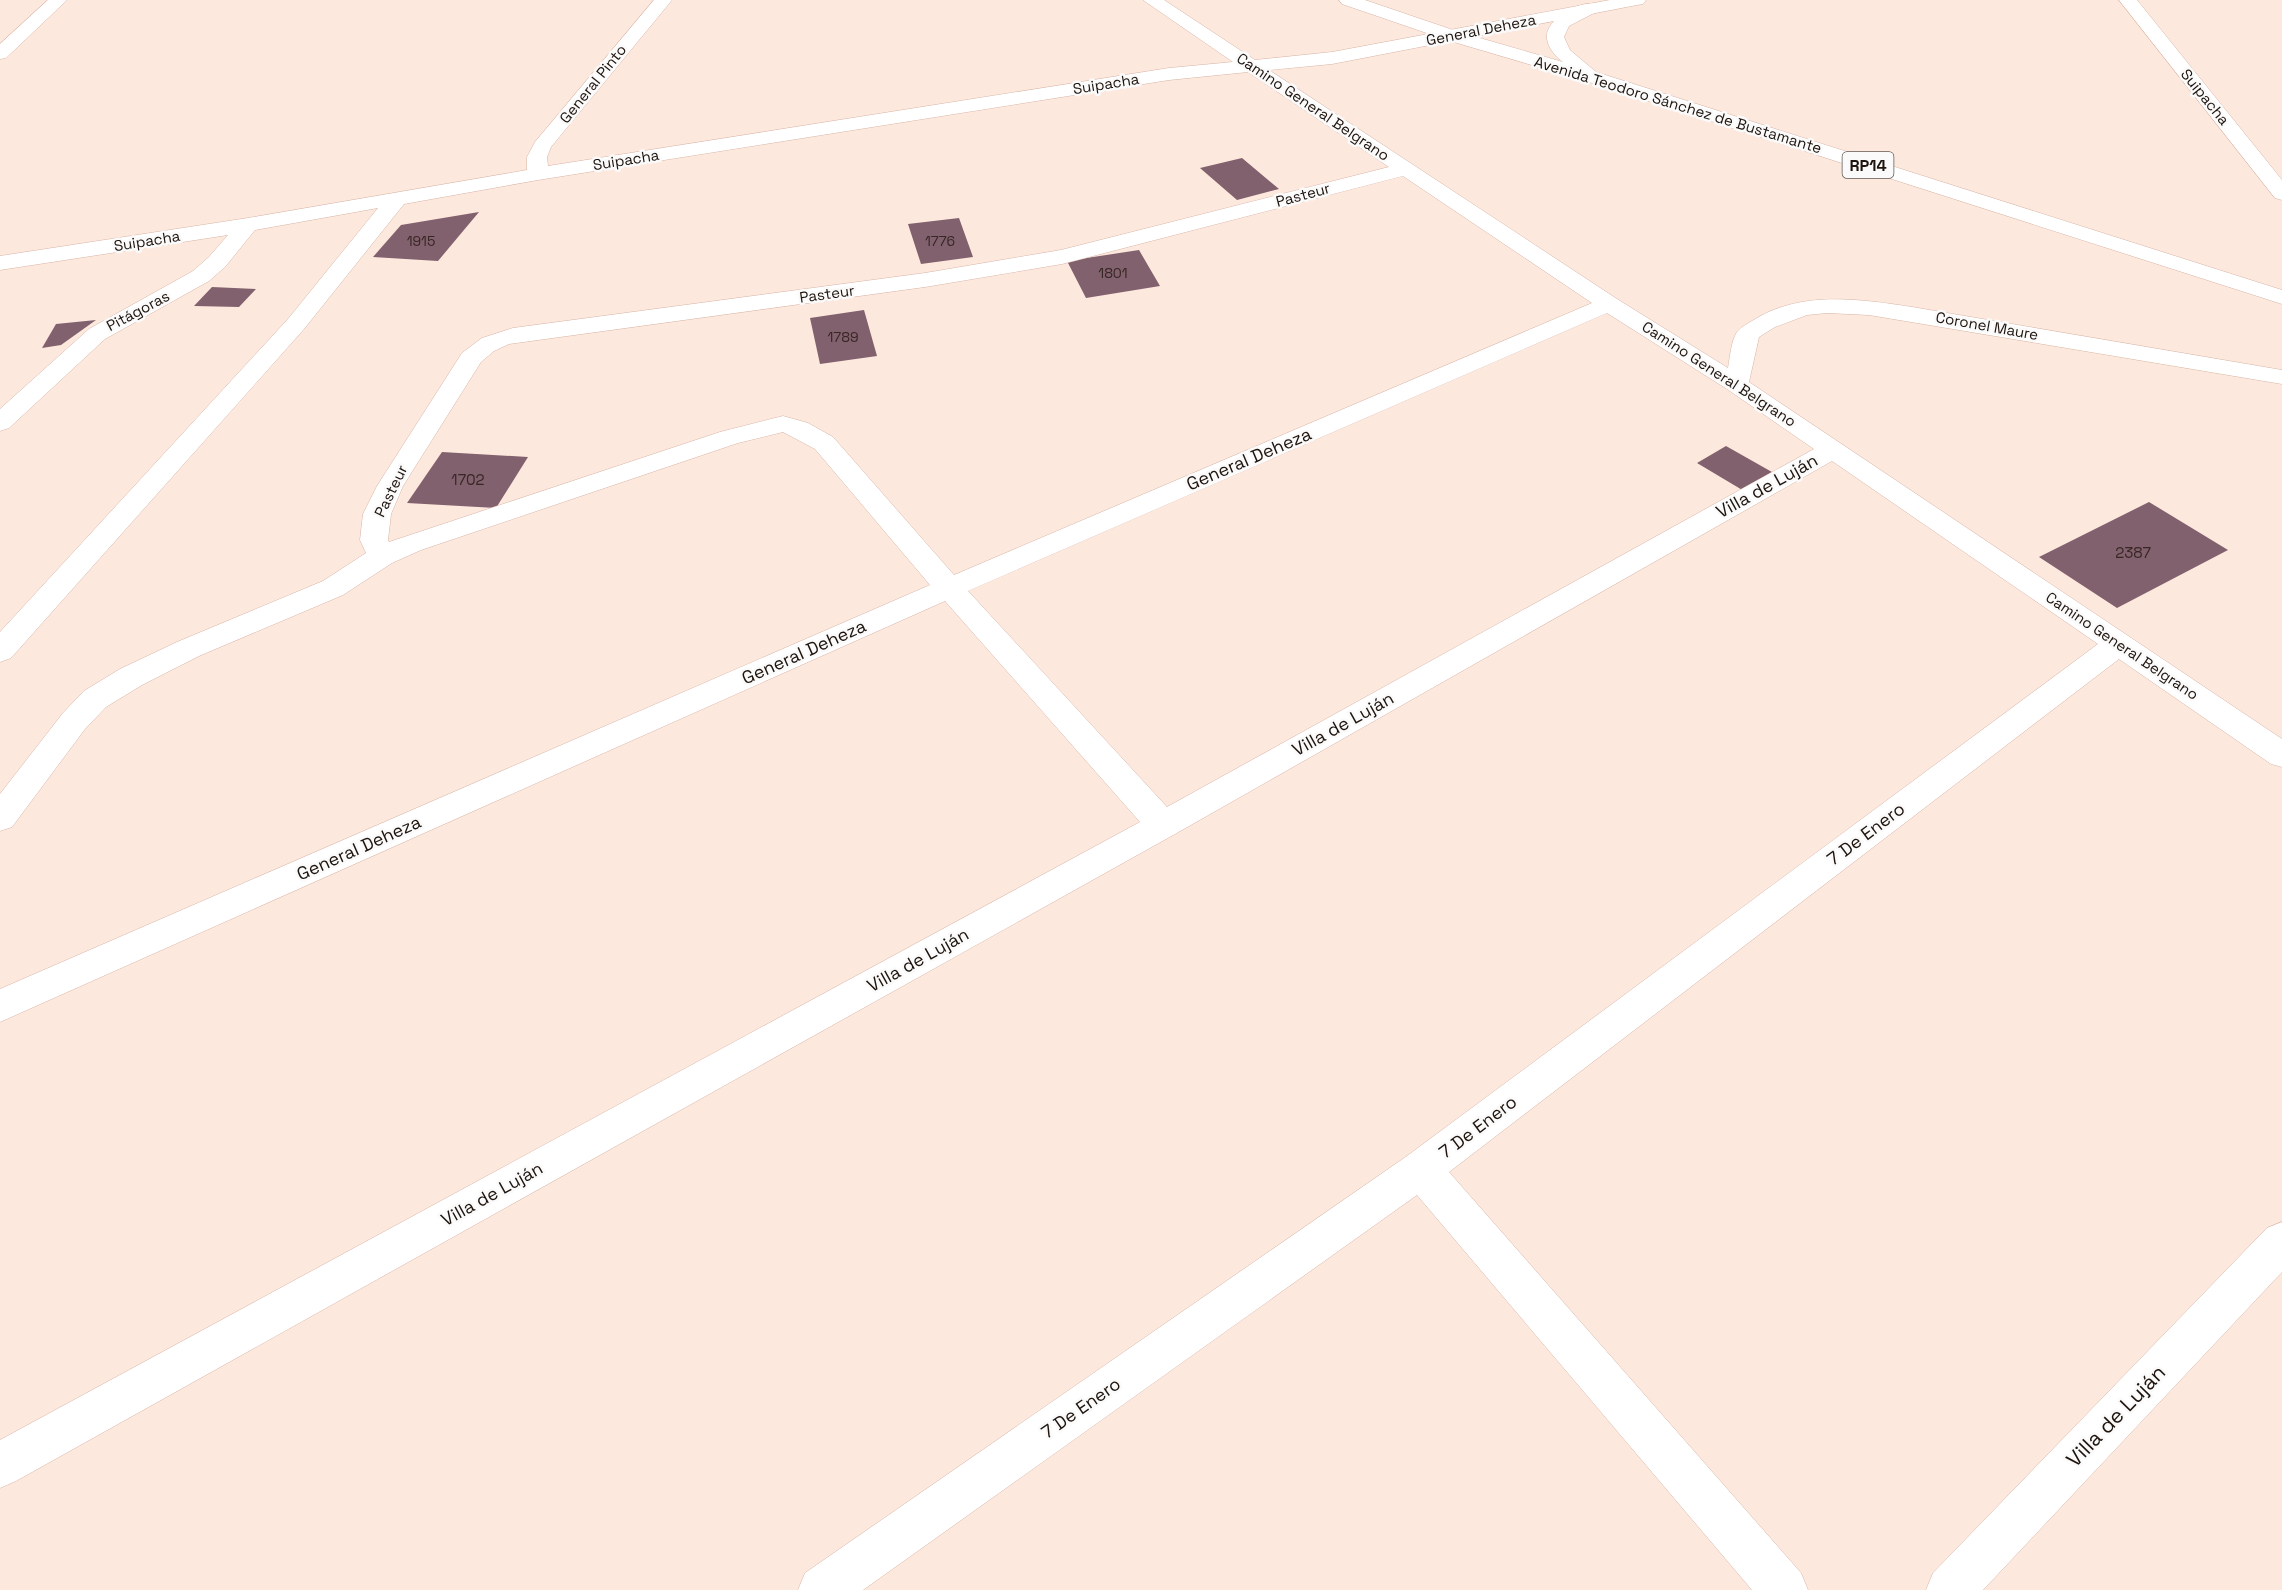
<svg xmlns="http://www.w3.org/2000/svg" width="2282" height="1590" font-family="'Space Grotesk',sans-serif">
<rect width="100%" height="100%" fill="#fde8de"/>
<path fill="#81616d" d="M1242,158L1279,189L1237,200L1200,168Z
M479,212L438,261L373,257L401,225Z
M959,218L973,257L921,264L908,224Z
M1139,250L1160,286L1086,298L1067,261Z
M212,287L256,289L239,307L194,306Z
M864,310L877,356L820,364L810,318Z
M96,320L61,345L42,348L56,324Z
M1726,446L1779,476L1749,494L1697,463Z
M442,452L528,457L496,508L407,503Z
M2149,502L2228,550L2117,608L2039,557Z"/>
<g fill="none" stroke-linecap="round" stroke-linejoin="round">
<g stroke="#d7b5a6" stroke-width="1">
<path id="minor" d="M48,0H67L6,58L0,59V44Z
M654,0H672L551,147L547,157L548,166L1169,68L1233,62L1143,0H1164L1255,60L1332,52L1610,0H1646L1643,4L1637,5L1332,64L1269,70L1617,299L1728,368C1730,357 1731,341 1737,332C1741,327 1747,324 1752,321C1800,290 1859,299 1912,307L2282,370V384L1869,315L1827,313L1807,315L1775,327L1759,337L1749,382L2282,739V767L2271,764L2119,659L1449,1172L1801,1573L1808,1590H1752L1417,1195L863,1590H798L805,1573L1407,1156L2098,644L1832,461L1175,834L16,1481L0,1488V1440L1140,822L945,601L0,1022V989L930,585L815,449L783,432L738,443L421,550L392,563L343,595L199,656L142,685L106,707L85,729L12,827L0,831V794L63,713L84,691L120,669L177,642L323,581L366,553L360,540L363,514L377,486L462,353L482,338L513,328L925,273L1061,250L1389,167L1248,72L1169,80L538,180L404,204L304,329L11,658L0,662V632L288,319L378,208L255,230L225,267L209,281L105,339L9,428L0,431V409L89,329L193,271L209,257L228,235L0,270V256L248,218L527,170V157L535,142ZM1403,176L1592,303L954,575L833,437L808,423L783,416L720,432L389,542L388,540L391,514L403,486L481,362L494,351L509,344L925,287L1062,264ZM1607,313L1727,389L1814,449L1167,807L968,591Z
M2119,0H2137L2282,180V200L2275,198Z
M2282,1222V1272L1983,1590H1926L1933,1573L2267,1228Z"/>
</g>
<g stroke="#d7b5a6" stroke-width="1">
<path id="major" d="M1339,0H1365L1459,32L1563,62C1556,57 1548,48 1547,39C1544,19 1580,0 1596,4L1599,8L1596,12L1569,26L1564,37L1570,50L1596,72L2282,290V304L1589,82L1447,40L1342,4Z"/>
</g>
<use href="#minor" fill="#fff" fill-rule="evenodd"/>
<use href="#major" fill="#fff" fill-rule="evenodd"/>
</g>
<g text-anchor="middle" stroke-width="5" stroke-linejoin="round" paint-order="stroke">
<g font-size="14" fill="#372625">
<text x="421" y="246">1915</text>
<text x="940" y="246">1776</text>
<text x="1113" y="278">1801</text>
<text x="843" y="342">1789</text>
</g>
<g font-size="15" fill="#1e130d" stroke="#fafafa">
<text transform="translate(1481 30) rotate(-11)" y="5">General Deheza</text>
<text transform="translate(593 84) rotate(-51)" y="5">General Pinto</text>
<text transform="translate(1106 84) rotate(-9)" y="5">Suipacha</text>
<text transform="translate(2205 97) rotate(51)" y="5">Suipacha</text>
<text transform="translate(1678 105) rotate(17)" y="5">Avenida Teodoro Sánchez de Bustamante</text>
<text transform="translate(1313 107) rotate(34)" y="5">Camino General Belgrano</text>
<text transform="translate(626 160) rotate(-9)" y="5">Suipacha</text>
<text transform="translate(1303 195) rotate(-15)" y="5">Pasteur</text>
<text transform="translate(147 241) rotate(-9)" y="5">Suipacha</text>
<text transform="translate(827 294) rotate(-8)" y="5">Pasteur</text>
<text transform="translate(138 311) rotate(-28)" y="5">Pitágoras</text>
<text transform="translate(1987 326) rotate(10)" y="5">Coronel Maure</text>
<text transform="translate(1719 374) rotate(33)" y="5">Camino General Belgrano</text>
<text transform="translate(391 491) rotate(-64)" y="5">Pasteur</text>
<text transform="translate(2122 646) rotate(34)" y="5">Camino General Belgrano</text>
</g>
<g font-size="15" fill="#372625">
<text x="468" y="485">1702</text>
<text x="2133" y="558">2387</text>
</g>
<rect fill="#fafafa" stroke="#605854" stroke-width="1.5" x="1842.5" y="152" width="51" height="26" rx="4.5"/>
<g font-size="16" font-weight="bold" fill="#1e130d">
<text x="1868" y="171">RP14</text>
</g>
<g font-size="18" fill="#1e130d" stroke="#fafafa">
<text transform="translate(1249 459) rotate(-23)" y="6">General Deheza</text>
<text transform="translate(1767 486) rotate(-29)" y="6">Villa de Luján</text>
<text transform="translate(804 652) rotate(-24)" y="6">General Deheza</text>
<text transform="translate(1343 724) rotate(-29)" y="6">Villa de Luján</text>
<text transform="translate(1866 834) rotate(-37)" y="6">7 De Enero</text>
<text transform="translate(359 848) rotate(-24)" y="6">General Deheza</text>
<text transform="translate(918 960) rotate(-29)" y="6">Villa de Luján</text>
<text transform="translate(1478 1127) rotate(-37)" y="6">7 De Enero</text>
<text transform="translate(492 1194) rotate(-29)" y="6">Villa de Luján</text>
<text transform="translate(1081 1408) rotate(-35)" y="6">7 De Enero</text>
</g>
<g font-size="21" fill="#1e130d" stroke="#fafafa">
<text transform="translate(2116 1416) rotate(-46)" y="7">Villa de Luján</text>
</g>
</g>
</svg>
